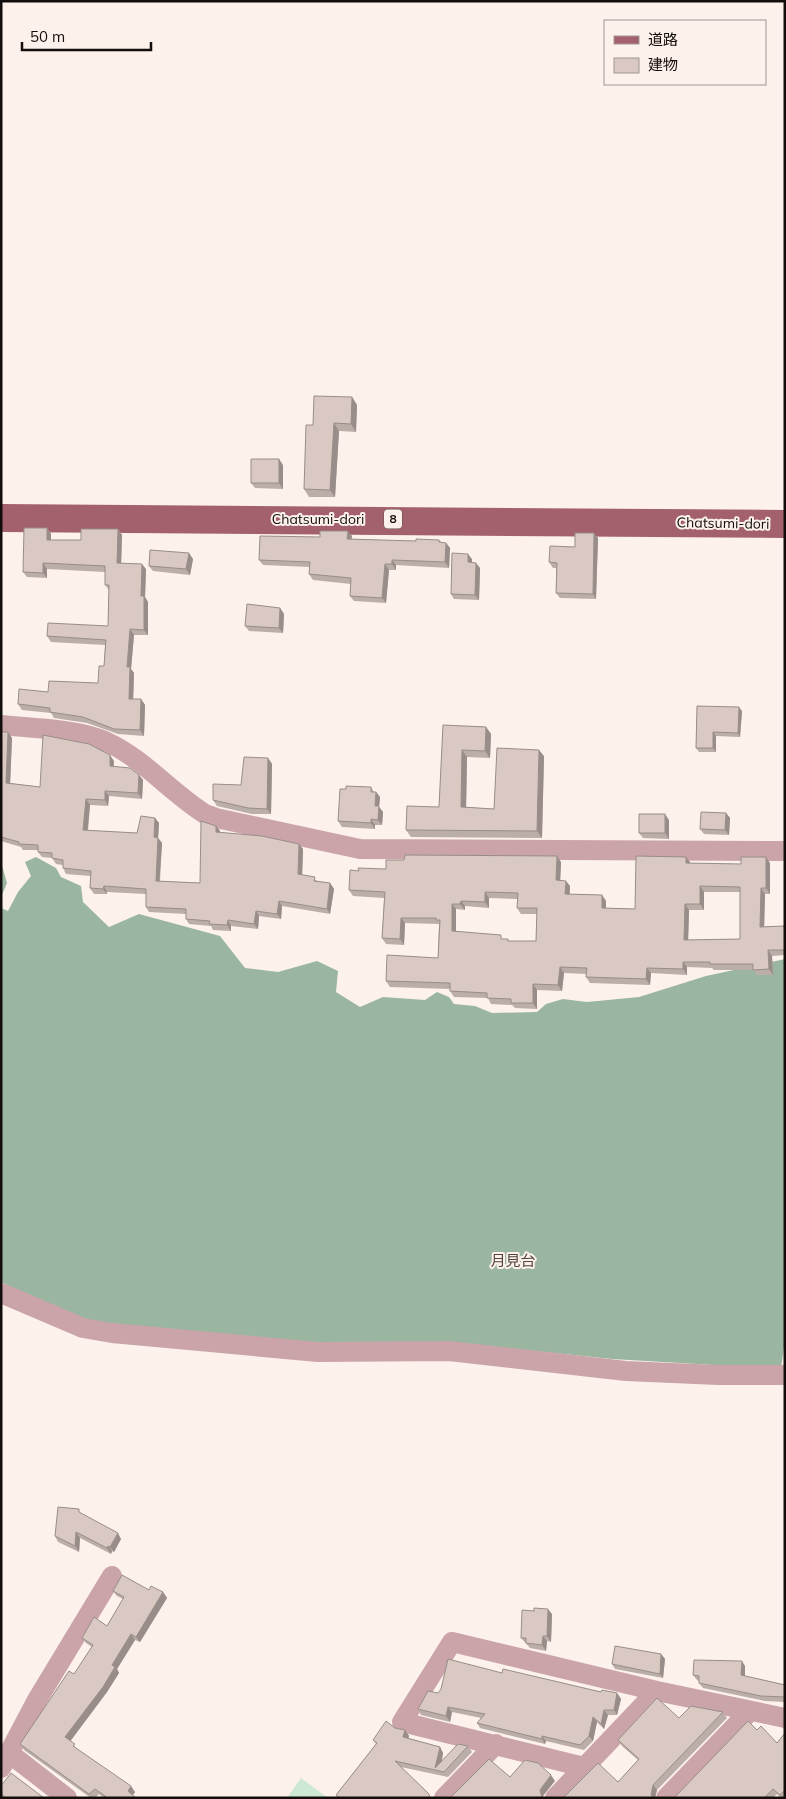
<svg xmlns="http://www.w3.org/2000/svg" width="786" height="1799" font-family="Mulish,'Noto Sans JP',sans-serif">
<rect width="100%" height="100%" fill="#fdf1eb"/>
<path fill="#cde9d4" d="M301,1778L328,1798H287Z"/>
<path fill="#9ab6a1" d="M36,857L56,868L61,877L81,886L83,902L109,927L139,914L220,936L245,968L278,972L317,961L338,971L336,992L360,1007L383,997L425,1000L437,992L449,997L454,1004L475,1006L492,1013L537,1012L546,1004L563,999L587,1002L639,997L706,976L785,959V1339L781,1369L612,1359L446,1342L319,1346L87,1323L1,1282V908L8,911L18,892L31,876L25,862Z
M1,862L7,883L1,897Z"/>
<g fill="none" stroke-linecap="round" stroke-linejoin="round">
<path stroke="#cba4aa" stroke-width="20" d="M1,725C31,728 81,729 107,742C144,759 170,792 205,814L216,818L360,849L785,851
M1,1293L83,1328L112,1333L318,1352L449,1351L626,1371L718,1375H785
M9,1753L67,1798
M584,1767L402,1722L452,1642L657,1691L785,1718
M1,1768L37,1700L112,1576
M444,1798L496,1744
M555,1798L657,1691
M666,1798L749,1712"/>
<path stroke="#a3616d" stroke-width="28" d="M1,518L785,524"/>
</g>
<path fill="#bbada7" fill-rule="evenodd" d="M352,397L357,405L356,432L339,431L335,497H309L304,489L313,425Z
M283,465V489L255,488L251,483Z
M47,528L51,534V540H81L118,529L122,535L121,563L146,569L145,597L148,602V635H134L131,669L134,673L133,699H141L145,705L144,736L118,734L87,723L54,718L51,713L22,710L18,704L48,692L98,683L104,666L105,645L51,642L47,636L108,626L109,590L105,585V572L47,569V578L27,577L23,572Z
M352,536L351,539L416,541L439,540L441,542L446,543L450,548L449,568L396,565V570H389L386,603L354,601L350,596L351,584L313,580L309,574L310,567L263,565L259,560L320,537Z
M598,538L596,599L560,598L556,593V568H553L549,562L575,547Z
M193,559L190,575L153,571L149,566Z
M472,559V563L480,568L479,600L454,599L451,594Z
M280,608L284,614L283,633L249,631L245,626Z
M697,706L742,711L740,737L716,736V752H699L696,748Z
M443,725L486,727L491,734L490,758L467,757L466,807L494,809L544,756L542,838L411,837L406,830L439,807Z
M1,732H8L12,738L10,783L40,787L114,761V767L139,775L143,780L142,799L109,796L108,806L90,805L88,831L137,833L155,818L159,823L158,838L162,843L160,881L200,883L216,826L220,831V832L299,844L303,849L302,875L318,881L330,883L334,889L330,914L282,906L281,919L259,916L258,929L231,926V931L213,930L211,926L189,924L186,919V914L149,912L146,907V894L107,892V894H94L90,888L91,876L66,874L63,868V865L56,864L52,858L42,857L38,852V850H23L21,847L1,841Z
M268,758L272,764L271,814H252L217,806L213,800L241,785Z
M371,787L374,792H376L380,797L379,807L383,812L382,825H375V829L342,827L338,821L346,789Z
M726,813L730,818L729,835L704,834L700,829Z
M669,820V839L643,838L639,833Z
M561,862L560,881L570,886V894L602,895L606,901V908L635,909L690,862V863L741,864L770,863V894H765L764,927L784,926L785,928V955L772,956L773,975H757L753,970H714L712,968L687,967V975L651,973L650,985L590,983L586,977V974L564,973L562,991L537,990V1009L515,1008L512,1005L491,1004L488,998L454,997L450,991V989L390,987L386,981L438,958L439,925V924L405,923L404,945L386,944L382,938L384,898L353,896L349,890L359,871ZM704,892H740V939L688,940L689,910H704ZM489,898L517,899V908L521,914H537L536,941H510L503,939L456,931V909L465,910V906L489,908Z
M82,1515L121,1539L114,1552L112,1551L111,1554L80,1538L79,1552L58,1542L55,1536Z
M149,1590L163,1592L167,1598L140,1642L135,1640L117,1669L119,1673L107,1692L70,1741L78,1750L135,1792L133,1795L136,1798H104L99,1794L95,1798H91L24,1750L20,1744L74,1674L92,1647L86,1643L82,1638L107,1626L123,1599L117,1596L113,1591Z
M552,1614L551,1642L547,1641L546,1651L530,1648L521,1638Z
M661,1654L665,1659L663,1678L615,1669L612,1664Z
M745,1666V1676L785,1685V1702L765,1701L703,1688L699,1683V1681L697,1680L693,1675Z
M502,1673L601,1692L617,1693L621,1699L617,1715H608L604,1729L597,1722L593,1741L584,1750L546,1741L545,1744L480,1728L477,1723L481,1718L452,1712L450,1722L421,1715L418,1709L438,1693Z
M723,1712L727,1718L657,1790L655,1798H563L618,1782L638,1760L622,1746L618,1740L679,1718Z
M395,1728L405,1730L409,1736L408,1738L440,1747L443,1753L442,1761L468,1746L472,1752L448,1777L401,1767L431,1798H339L336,1795L376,1744L373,1740Z
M757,1730L777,1743L785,1733V1798H781L777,1794L773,1798H674Z"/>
<path fill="#988d88" d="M352,397L357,405L356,432L351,424Z
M334,423L339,431L335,497L330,490Z
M279,459L283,465V489L279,483Z
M47,528L51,534V546L47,540Z
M118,529L122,535L121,568L117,563Z
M348,531L352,536L351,544L347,539Z
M594,533L598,538L596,599L593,594Z
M446,543L450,548L449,568L445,562Z
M189,553L193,559L190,575L186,569Z
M468,554L472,559V568L468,562Z
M392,560L396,565V570L392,564Z
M43,563L47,569V578L43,573Z
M476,563L480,568L479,600L475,595Z
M142,564L146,569L145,597L148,602V635L144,630L141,596Z
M385,564L389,570L386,603L382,598Z
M280,608L284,614L283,633L279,628Z
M130,629L134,635L131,669L134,673L133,705L129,699L127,667Z
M141,699L145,705L144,736L140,730Z
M739,707L742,711L740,737L738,733Z
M486,727L491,734L490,758L485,751Z
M8,732L12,738L10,788L6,783Z
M713,732L716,736V752L713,748Z
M462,750L467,757L466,814L461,807Z
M539,750L544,756L542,838L537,831Z
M110,755L114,761L113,772L110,766Z
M268,758L272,764L271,814L267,809Z
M139,775L143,780L142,799L138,793Z
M105,791L109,796L108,806L105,800Z
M376,792L380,797L379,807L383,812L382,825L378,820L375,806Z
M86,799L90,805L87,836L83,830Z
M726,813L730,818L729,835L725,830Z
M665,814L669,820V839L665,833Z
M155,818L159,823L158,840V838L162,843L159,886L156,881L154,837Z
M371,819L375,825V829L371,823Z
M216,826L220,831L219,838L216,832Z
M299,844L303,849L302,880L298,874Z
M557,856L561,862L560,886L556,880Z
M686,857L690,862V869L686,863Z
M766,857L770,863V894L766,888Z
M566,881L570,886L569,899L565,894Z
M330,883L334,889L330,914L327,909Z
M104,886L107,892V894L103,889Z
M700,886L704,892V910L700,904Z
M761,888L765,894L764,933L760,927Z
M485,892L489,898V908L485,902Z
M602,895L606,901V914L602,908Z
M279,901L282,906L281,919L277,914Z
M461,901L465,906V910L460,904Z
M452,904L456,909V937L452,931Z
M685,904L689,910L688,945L684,940Z
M256,911L259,916L258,929L254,924Z
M401,918L405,923L404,945L400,939Z
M228,920L231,926V931L227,925Z
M768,950L772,956L773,975L769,969Z
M683,962L687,967V975L683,969Z
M560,967L564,973L562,991L558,985Z
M647,968L651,973L650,985L646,979Z
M533,984L537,990V1009L533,1003Z
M76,1532L80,1538L79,1552L75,1546Z
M118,1533L121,1539L114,1552L110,1547Z
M108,1546L112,1551L111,1554L107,1548Z
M163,1592L167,1598L140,1642L136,1637Z
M548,1609L552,1614L551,1642L547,1636Z
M131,1634L135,1640L117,1669L119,1673L107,1692L69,1743L65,1737L112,1665Z
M543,1636L547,1641L546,1651L542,1645Z
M661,1654L665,1659L663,1678L660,1674Z
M742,1661L745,1666V1680L741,1675Z
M617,1693L621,1699L617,1715L614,1710Z
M448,1707L452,1712L450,1722L446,1716Z
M604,1710L608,1715L604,1729L601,1724Z
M593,1717L597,1722L593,1741L589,1736Z
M405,1730L409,1736L407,1742L403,1737Z
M542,1736L546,1741L545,1744L542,1739Z
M440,1747L443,1753L440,1771L435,1768Z
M551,1775L555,1781L543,1796L544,1798H542L540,1790Z
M653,1785L657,1790L655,1798H652L651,1795Z
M131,1786L135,1792L131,1797L128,1791Z"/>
<path fill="#d9c9c2" stroke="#988d88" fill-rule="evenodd" d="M314,396L352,397L351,424L334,423L330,490L304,489L306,425H313Z
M251,459H279V483H251Z
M24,528H47V540H81V529H118L117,563L142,564L141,596H144V630L130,629L127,667H130L129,699H141L140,730L114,729L83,717L50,712V708L18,704L19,689L48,692L49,681L98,683L99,666H104L106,640L47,636L48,623L108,626L109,585H105V566L43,563V573L23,572Z
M320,531H348L347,539L416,541V539L439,540V542L446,543L445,562L392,560V564H385L382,598L350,596L351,578L309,574L310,562L259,560L260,536L320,537Z
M575,533H594L593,594L556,593L557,563L549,562L550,546L575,547Z
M150,550L189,553L186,569L149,566Z
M452,553L468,554V562L476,563L475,595L451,594Z
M247,604L280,608L279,628L245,626Z
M697,706L739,707L738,733L713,732V748H696Z
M443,725L486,727L485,751L462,750L461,807L494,809L497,748L539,750L537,831L406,830L407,806L439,807Z
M1,732H8L6,783L40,787L43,735L89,744L110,755V766L130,768L139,775L138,793L105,791V800L86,799L83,830L137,833L141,816L155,818L154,837L158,838L156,881L200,883L201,821L216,826V832L262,836L299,844L298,874L315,877L314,881L330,883L327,909L279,901L277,914L256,911L254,924L228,920L227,925L209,924L210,921L186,919V909L146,907V889L104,886L103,889L90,888L91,871L63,868V860L52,858V853L38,852V845L19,844V842L1,837Z
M244,757L268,758L267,809L248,808L213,800V784L241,785Z
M346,786L371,787V792H376L375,806H379L378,820L371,819V823L338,821L340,789H346Z
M701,812L726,813L725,830L700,829Z
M639,814H665V833H639Z
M405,855L557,856L556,880L566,881L565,894L602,895V908L635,909L636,856L686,857V863L741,864V857H766V888H761L760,927L784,926L785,934V950H768L769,969L753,970V964H710V962H683V969L647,968L646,979L586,977L587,968L560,967L558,985L533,984V1003H511V999L487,998V993L450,991V983L386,981L387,955L438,958L440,920H436V918H401L400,939L382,938L385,892L349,890L350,870L359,871L358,868L386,869V860H404ZM700,886L740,887V939L684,940L685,904H700ZM485,892L518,893L517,908H537L536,941H508V939H501V935L452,931V904H460L461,901L485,902Z
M58,1507L79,1509V1512L118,1533L110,1547L108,1546L107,1548L76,1532L75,1546L55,1536Z
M122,1575L149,1590L151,1586L163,1592L136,1637L131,1634L112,1665L115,1667L103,1687L65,1737L75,1744L73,1746L131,1786L128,1791L136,1798H108L95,1789L89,1794L20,1744L69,1671L74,1674L93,1645L82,1638L94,1617L107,1626L124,1597L113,1591Z
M534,1608L548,1609L547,1636H543L542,1645L526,1643V1638H521L522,1610L534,1611Z
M615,1646L661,1654L660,1674L612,1664Z
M448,1659L502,1673L503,1669L601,1692L602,1690L617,1693L614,1710H604L601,1724L593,1717L589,1736L580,1745L542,1736V1739L477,1723L485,1714L448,1707L446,1716L418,1709L428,1691L438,1693L441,1689Z
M694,1660L742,1661L741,1675L785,1685V1697L761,1696L699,1683V1676L693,1675Z
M657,1698L679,1718L691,1706L723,1712L653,1785L651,1795L653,1798H648L646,1797L645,1798H563L598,1763L618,1782L639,1759L618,1740Z
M386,1721L395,1728L405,1730L403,1737L440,1747L435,1768L458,1744L468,1746L444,1772L395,1761L429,1794L430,1798H340L336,1795L377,1743L373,1740Z
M748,1721L757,1730L761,1726L777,1743L785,1733V1790L780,1795L773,1789L764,1798H674Z
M489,1759L510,1777L525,1760L538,1763L551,1775L540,1790L542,1798H450Z
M11,1773L44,1798H3L4,1796L1,1794V1786Z"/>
<g text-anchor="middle" stroke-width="4" stroke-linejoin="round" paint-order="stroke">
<rect fill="#fdf1eb" stroke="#59524f" stroke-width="1" x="384" y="509.5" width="18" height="19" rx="4"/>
<g font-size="12" font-weight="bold" fill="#130e0c">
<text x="393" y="523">8</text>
</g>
<g font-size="14" fill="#130e0c" stroke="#fdf1eb">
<text x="318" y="524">Chatsumi-dori</text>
<text transform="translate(723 523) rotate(1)" y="5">Chatsumi-dori</text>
</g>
<g font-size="15" fill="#51443e" stroke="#fdf1eb">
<text x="513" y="1266">月見台</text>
</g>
</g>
<rect width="786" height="1799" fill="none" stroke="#130e0c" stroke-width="5"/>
<rect x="604" y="20" width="162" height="65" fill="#fdf1eb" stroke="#9f9692"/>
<rect x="614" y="36" width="25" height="8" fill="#a3616d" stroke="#9f9692"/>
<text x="648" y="45" font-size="15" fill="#130e0c">道路</text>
<rect x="614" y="58" width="25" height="15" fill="#d9c9c2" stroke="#9f9692"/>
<text x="648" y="70" font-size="15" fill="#130e0c">建物</text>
<path d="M22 42v8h129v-8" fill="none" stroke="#130e0c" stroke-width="2.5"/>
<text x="30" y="42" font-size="15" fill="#130e0c" stroke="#fdf1eb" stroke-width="4" paint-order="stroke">50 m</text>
</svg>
